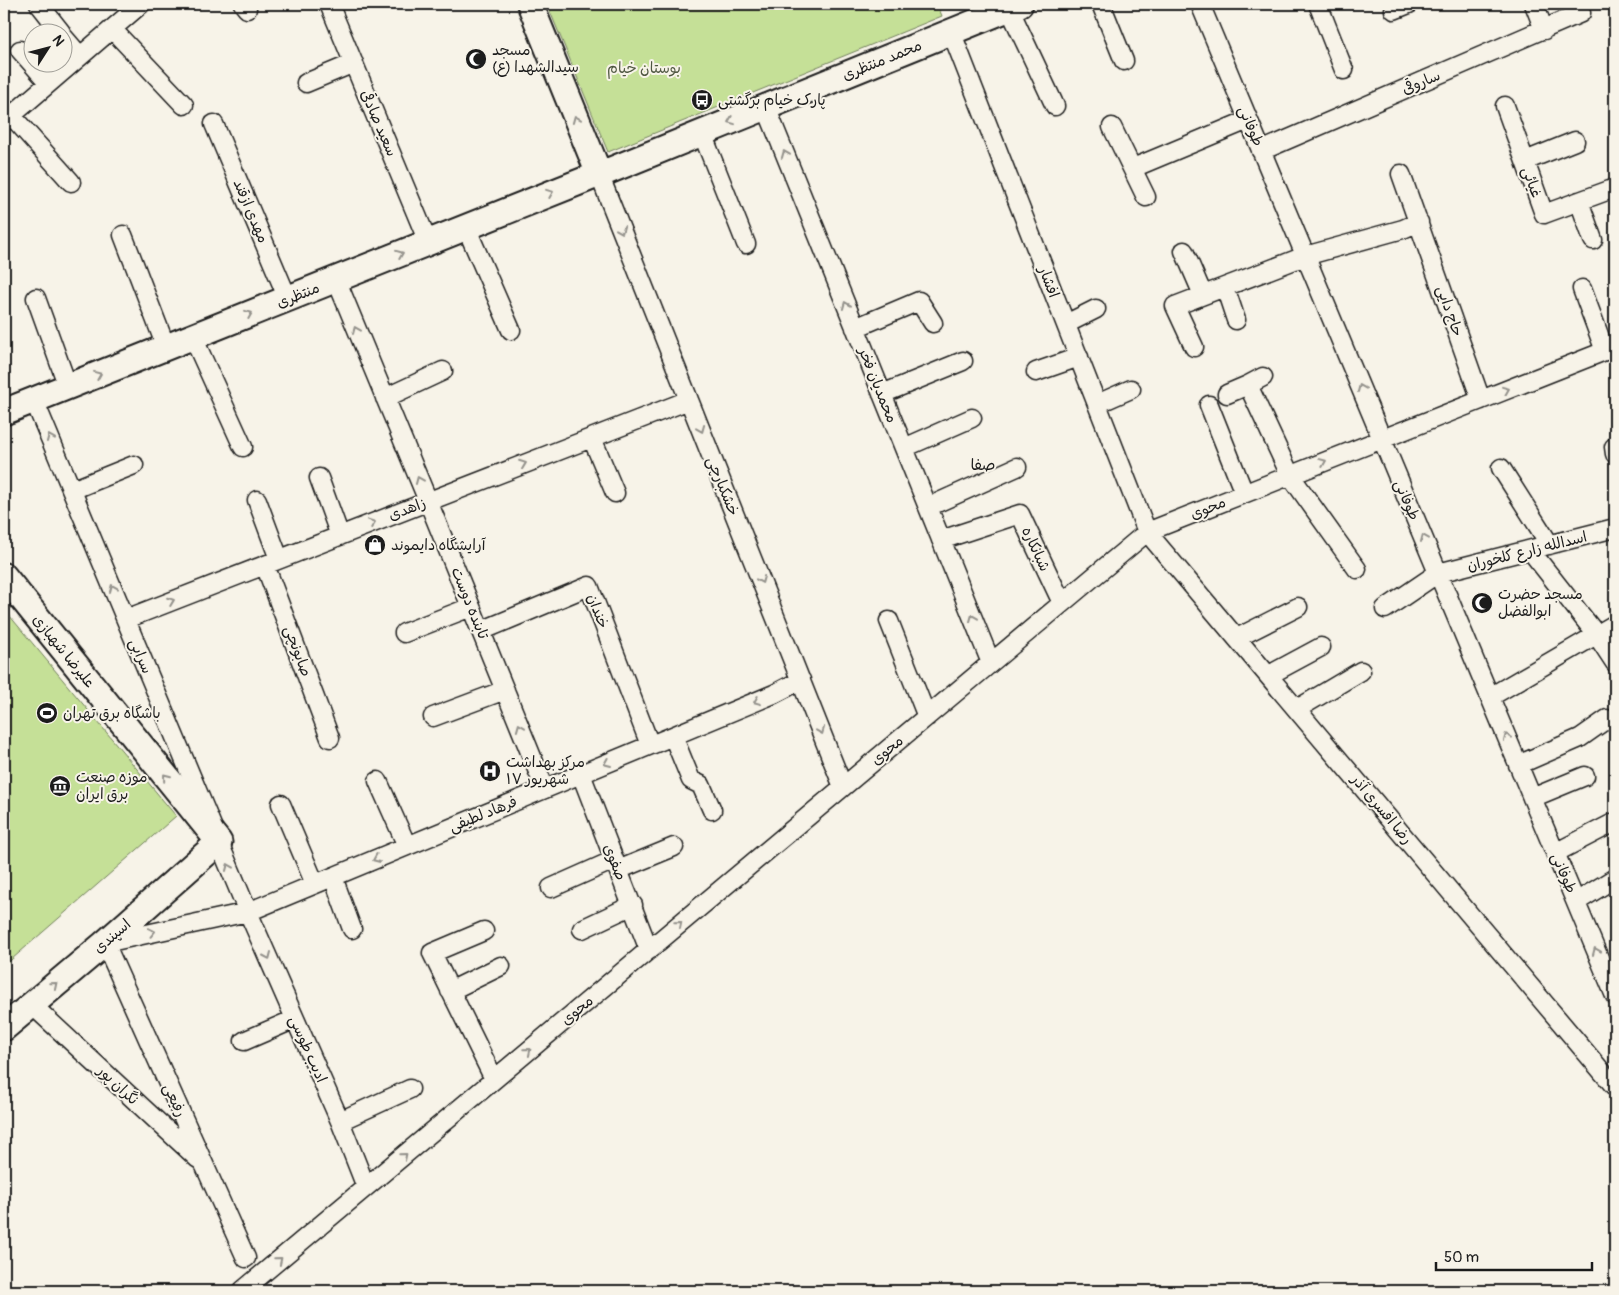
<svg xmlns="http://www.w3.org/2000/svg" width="1619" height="1295" font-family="Pangolin,'Playpen Sans Arabic',sans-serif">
<rect width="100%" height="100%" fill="#f7f3e8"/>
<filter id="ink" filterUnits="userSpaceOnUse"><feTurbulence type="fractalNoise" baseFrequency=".02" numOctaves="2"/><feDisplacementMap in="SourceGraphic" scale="10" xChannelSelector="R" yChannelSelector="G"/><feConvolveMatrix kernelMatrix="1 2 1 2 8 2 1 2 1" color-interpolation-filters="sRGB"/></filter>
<g filter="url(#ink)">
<path fill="#c5e097" stroke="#707e5a" d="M547,4H937L942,16L608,152Z
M4,609L176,816L4,966Z"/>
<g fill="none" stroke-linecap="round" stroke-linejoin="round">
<g stroke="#1c1c1c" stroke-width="21">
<path id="minor" d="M39,4L61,32
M243,4L247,9
M329,4L428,242
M1101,4L1124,61
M1200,4L1615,996
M1318,4L1344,70
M1534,4L1544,30
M1009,8L1055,106
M1394,10L1409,4
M112,29L184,105
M951,31L1147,532L1615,1087
M62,35L80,56
M20,50L49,83
M306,83L354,63
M1505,106L1544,214L1615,188
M766,107L991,663
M11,115L71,182
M4,122L141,4
M214,124L288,299
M1112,127L1146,197
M702,133L746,244
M1261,151L1581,13
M1525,161L1575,141
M1133,168L1248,120
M1401,174L1481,400
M603,184L843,787
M1579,201L1593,240
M466,227L511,330
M123,235L166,347
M1184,251L1203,295
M336,279L428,501L545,789
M1225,287L1236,320
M1582,289L1605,351
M36,298L68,387
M1066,324L1096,309
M855,328L919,301L933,323
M193,337L243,447
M1194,347L1175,306L1305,256L1403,229L1419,222
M1036,372L1079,357
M1263,377L1248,385L1290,475L1357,569
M882,394L963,361
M1227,394L1248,385
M385,398L443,371
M34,400L248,912L340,1121L366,1187
M1097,404L1131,389
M1209,405L1244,493
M592,438L615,493
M1614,447L1615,454
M904,448L972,418
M1501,468L1550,545
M319,478L340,536
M72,490L134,465
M257,500L279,559
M928,507L1017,467
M941,540L1020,514L1062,603
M1530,550L1596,634L1615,663
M265,565L330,738
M1385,609L1438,573L1615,528
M126,619L689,400
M889,621L927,717
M481,631L589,586L650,745
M404,633L471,607
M1237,638L1298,607
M1269,675L1321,647
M1490,697L1615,624
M1297,709L1361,671
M433,717L505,690
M673,736L691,780L701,785L712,810
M1518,765L1580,738L1607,719
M581,774L649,950
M378,781L407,846
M1532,798L1585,776
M281,804L315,884
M1555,853L1615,822
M618,870L674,847
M333,877L352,929
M551,888L614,860
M1576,902L1615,878
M582,929L633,905
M484,931L432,953L494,1079
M450,991L501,966
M31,1004L198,1159
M244,1041L295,1019
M340,1121L410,1089
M246,1258L105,943L248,912L774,694L801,680
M242,1291L1147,532L1615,347"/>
</g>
<g stroke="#1c1c1c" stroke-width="29">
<path id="secondary" d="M530,4L595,164
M606,172L1020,4
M4,412L592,177
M4,576L219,842L105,943L4,1028"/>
</g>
<use href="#minor" stroke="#f7f3e8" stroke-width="18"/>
<use href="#secondary" stroke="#f7f3e8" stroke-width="25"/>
</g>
<defs><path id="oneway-chevron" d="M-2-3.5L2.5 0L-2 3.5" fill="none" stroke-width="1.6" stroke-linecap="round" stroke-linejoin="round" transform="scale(1.25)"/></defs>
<g stroke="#94928c">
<use href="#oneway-chevron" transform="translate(576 119) rotate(-112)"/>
<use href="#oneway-chevron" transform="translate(731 121) rotate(158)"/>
<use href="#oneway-chevron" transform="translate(785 154) rotate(-112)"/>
<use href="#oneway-chevron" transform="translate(550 193) rotate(-22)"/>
<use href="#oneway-chevron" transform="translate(621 230) rotate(68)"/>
<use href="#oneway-chevron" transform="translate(400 254) rotate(-22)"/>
<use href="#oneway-chevron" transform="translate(846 305) rotate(-112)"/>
<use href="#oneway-chevron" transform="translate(249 314) rotate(-22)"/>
<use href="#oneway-chevron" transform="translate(356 330) rotate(-113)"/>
<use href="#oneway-chevron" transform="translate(98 375) rotate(-22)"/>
<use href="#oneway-chevron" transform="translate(1361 388) rotate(-113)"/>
<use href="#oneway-chevron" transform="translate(1506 390) rotate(-22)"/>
<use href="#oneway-chevron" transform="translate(701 429) rotate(68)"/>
<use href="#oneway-chevron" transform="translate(50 438) rotate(-113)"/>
<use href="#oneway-chevron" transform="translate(1323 462) rotate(-22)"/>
<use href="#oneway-chevron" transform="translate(523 464) rotate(-21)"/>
<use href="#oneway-chevron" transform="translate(419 480) rotate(-113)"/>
<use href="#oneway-chevron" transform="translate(372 523) rotate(-21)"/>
<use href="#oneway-chevron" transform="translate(1424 538) rotate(-113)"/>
<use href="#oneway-chevron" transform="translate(761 580) rotate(68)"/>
<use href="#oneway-chevron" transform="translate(113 588) rotate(-113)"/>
<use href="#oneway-chevron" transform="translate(171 601) rotate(-21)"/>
<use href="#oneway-chevron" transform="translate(973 618) rotate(-112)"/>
<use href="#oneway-chevron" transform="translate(757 701) rotate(158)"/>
<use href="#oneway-chevron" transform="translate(520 727) rotate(-112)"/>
<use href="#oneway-chevron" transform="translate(821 731) rotate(68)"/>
<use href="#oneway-chevron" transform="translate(1507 737) rotate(-113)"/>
<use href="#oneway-chevron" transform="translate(607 763) rotate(157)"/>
<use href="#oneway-chevron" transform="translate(166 777) rotate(-129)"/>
<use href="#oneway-chevron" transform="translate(376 859) rotate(157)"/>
<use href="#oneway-chevron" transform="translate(229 867) rotate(-113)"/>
<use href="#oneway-chevron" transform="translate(679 924) rotate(-40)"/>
<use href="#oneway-chevron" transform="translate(152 932) rotate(-12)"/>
<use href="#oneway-chevron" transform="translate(1596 951) rotate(-113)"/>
<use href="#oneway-chevron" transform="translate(268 956) rotate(66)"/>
<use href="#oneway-chevron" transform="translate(54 985) rotate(-40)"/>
<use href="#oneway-chevron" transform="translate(528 1051) rotate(-40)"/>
<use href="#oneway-chevron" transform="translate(404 1156) rotate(-40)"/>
<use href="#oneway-chevron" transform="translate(279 1260) rotate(-40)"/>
</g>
</g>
<defs>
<g id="mosque-disc" transform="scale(1.125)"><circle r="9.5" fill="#1c1c1c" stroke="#f7f3e8"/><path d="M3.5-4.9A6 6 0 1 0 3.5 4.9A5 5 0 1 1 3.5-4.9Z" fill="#fff"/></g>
<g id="bus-disc" transform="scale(1.125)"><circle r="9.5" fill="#1c1c1c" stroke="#f7f3e8"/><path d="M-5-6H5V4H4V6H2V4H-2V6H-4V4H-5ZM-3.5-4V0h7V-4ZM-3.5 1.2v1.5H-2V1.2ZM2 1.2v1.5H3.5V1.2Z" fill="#fff"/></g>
<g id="shop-disc" transform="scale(1.125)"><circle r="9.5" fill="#1c1c1c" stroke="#f7f3e8"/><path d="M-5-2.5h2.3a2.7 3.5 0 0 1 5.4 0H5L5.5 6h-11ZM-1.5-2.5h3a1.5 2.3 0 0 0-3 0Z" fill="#fff"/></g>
<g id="stadium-disc" transform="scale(1.125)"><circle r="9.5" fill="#1c1c1c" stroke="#f7f3e8"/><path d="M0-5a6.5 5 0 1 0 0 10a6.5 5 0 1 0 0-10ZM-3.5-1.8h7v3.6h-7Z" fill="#fff"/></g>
<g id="hospital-disc" transform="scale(1.125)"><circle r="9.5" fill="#1c1c1c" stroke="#f7f3e8"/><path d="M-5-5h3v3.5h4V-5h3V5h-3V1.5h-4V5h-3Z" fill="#fff"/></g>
<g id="museum-disc" transform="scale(1.125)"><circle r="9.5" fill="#1c1c1c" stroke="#f7f3e8"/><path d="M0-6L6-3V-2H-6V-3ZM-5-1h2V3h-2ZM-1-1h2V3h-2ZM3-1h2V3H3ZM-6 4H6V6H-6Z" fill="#fff"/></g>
</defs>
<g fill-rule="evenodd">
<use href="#mosque-disc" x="476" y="59"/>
<use href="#bus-disc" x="702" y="100"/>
<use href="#shop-disc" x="375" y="545"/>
<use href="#mosque-disc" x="1482" y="603"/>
<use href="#stadium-disc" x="47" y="713"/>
<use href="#hospital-disc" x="490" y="771"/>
<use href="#museum-disc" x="60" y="786"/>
</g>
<g text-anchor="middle" stroke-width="4" stroke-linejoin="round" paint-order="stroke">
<g font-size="15" fill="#1c1c1c" stroke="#f7f3e8" text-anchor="start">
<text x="492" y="55">مسجد<tspan x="492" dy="17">سیدالشهدا (ع)</tspan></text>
<text x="718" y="105">پارک خیام برگشتی</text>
<text x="391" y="550">آرایشگاه دایموند</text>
<text x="1498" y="599">مسجد حضرت<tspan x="1498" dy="17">ابوالفضل</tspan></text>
<text x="63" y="718">باشگاه برق تهران</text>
<text x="506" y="767">مرکز بهداشت<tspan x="506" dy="17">۱۷ شهریور</tspan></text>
<text x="76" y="782">موزه صنعت<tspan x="76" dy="17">برق ایران</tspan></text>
</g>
<g font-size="15" fill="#1c1c1c" stroke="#f7f3e8">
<text transform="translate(882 60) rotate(-22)" y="5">محمد منتظری</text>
<text transform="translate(1421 82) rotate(-23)" y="5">ساروقی</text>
<text transform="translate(379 123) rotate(67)" y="5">سعید صادقی</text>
<text transform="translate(1251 126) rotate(67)" y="5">طوفانی</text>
<text transform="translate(1532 182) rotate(70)" y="5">غیائی</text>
<text transform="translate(251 211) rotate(67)" y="5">مهدی ازقند</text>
<text transform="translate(1049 282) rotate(69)" y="5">افشار</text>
<text transform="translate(298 295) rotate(-22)" y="5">منتظری</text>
<text transform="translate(1450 311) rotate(71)" y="5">حاج دایی</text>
<text transform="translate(878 385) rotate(68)" y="5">محمدیان فخر</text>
<text transform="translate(723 486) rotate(68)" y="5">خشکبارچی</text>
<text transform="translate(1407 500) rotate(67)" y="5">طوفانی</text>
<text transform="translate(1208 508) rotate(-22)" y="5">محوی</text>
<text transform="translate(407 509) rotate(-21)" y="5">زاهدی</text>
<text transform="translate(1036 549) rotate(65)" y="5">شبانکاره</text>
<text transform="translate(1527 551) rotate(-14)" y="5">اسدالله زارع کلخوران</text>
<text transform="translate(470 603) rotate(68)" y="5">تابنده دوست</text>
<text transform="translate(598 611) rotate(69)" y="5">خندان</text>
<text transform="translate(64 651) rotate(51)" y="5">علیرضا شهبازی</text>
<text transform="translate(298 651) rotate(70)" y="5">صابونچی</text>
<text transform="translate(141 656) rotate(67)" y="5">سرابی</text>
<text transform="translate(887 750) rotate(-40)" y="5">محوی</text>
<text transform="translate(1382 809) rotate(50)" y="5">رضا افسری آذر</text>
<text transform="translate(483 814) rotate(-22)" y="5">فرهاد لطیفی</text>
<text transform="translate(615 862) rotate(68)" y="5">صفوی</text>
<text transform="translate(1564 873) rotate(67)" y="5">طوفانی</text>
<text transform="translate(112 936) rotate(-41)" y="5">اسپندی</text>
<text transform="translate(577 1010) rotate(-40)" y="5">محوی</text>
<text transform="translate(308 1049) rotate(66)" y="5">ادیب طوسی</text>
<text transform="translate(118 1085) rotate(43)" y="5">نگران پور</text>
<text transform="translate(175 1100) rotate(66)" y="5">رفیعی</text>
</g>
<g font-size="15" fill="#4f5741" stroke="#f7f3e8">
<text x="644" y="73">بوستان خیام</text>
</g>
<g font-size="16" fill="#1c1c1c" stroke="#f7f3e8">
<text x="983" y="470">صفا</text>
</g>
</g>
<rect width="1619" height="1295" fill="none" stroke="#f7f3e8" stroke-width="20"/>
<rect x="10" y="10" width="1599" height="1275" fill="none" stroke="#1c1c1c" stroke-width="2" filter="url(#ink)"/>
<g transform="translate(48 48) rotate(54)"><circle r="24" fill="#f7f3e8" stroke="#9f9d96"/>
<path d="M0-4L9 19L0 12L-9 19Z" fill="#1c1c1c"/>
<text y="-8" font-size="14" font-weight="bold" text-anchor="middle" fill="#1c1c1c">N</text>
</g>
<path d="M1436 1262v8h156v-8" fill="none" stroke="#1c1c1c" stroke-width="2.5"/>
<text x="1444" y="1262" font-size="15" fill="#1c1c1c" stroke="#f7f3e8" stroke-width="4" paint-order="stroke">50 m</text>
</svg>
